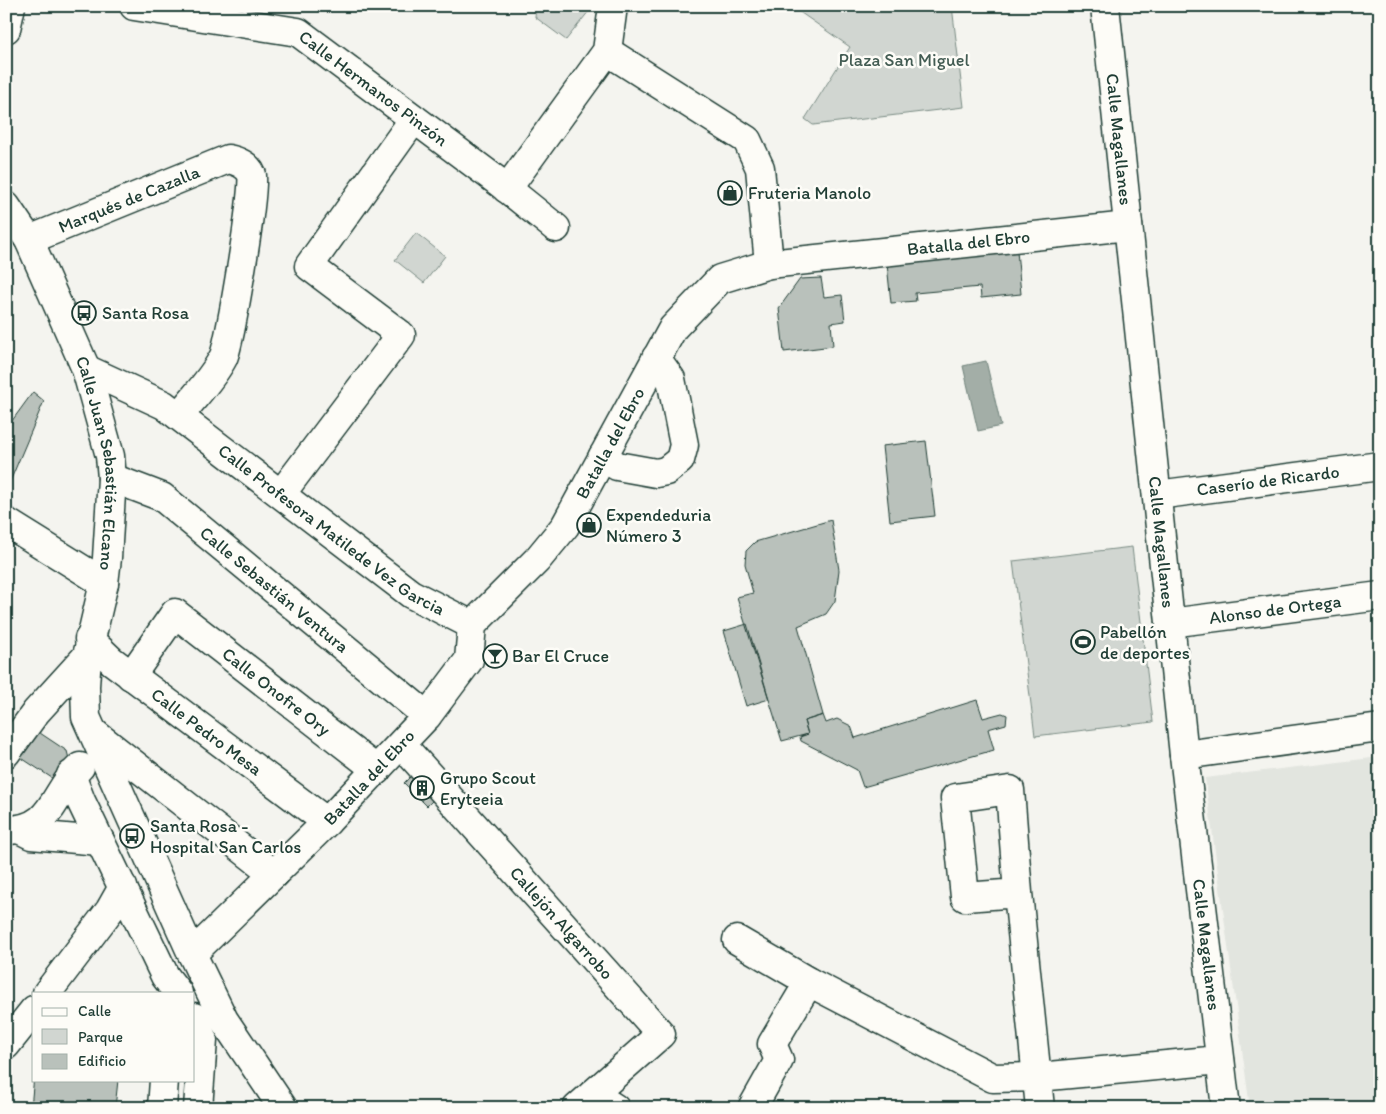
<svg xmlns="http://www.w3.org/2000/svg" width="1386" height="1114" font-family="Itim,sans-serif">
<rect width="100%" height="100%" fill="#f4f4ef"/>
<filter id="ink" filterUnits="userSpaceOnUse"><feTurbulence type="fractalNoise" baseFrequency=".02" numOctaves="2"/><feDisplacementMap in="SourceGraphic" scale="10" xChannelSelector="R" yChannelSelector="G"/><feConvolveMatrix kernelMatrix="1 2 1 2 8 2 1 2 1" color-interpolation-filters="sRGB"/></filter>
<g filter="url(#ink)">
<path fill="#e2e5df" d="M1380,757V1108H1250L1205,778Z"/>
<path fill="#d1d6d1" stroke="#788a82" d="M536,6H589V11L566,40L535,17Z
M791,6H952L964,107L813,125L805,119L850,47Z
M416,233L445,256L424,283L395,260Z
M1132,547L1153,722L1035,736L1013,561Z"/>
<path fill="#a3aea7" stroke="#6e8179" d="M986,361L1001,426L978,431L963,366Z"/>
<path fill="#b9c1bb" stroke="#1f3d34" d="M1017,251L1021,294L981,298L980,287L915,293L916,301L891,303L887,264Z
M821,278L824,297L842,295L845,321L831,323L833,346L784,352L779,308L800,279Z
M33,392L44,401L6,491V429Z
M926,441L935,516L890,521L882,446Z
M831,520L839,570L835,601L826,614L798,626L823,715L804,721L808,734L782,741L737,597L753,593L745,564L746,551L755,542Z
M747,624L769,699L746,706L724,631Z
M977,700L983,718L1002,713L1007,715L1006,724L988,729L994,750L863,787L857,770L801,741L800,737L808,734L804,721L823,715L826,723L837,719L851,726L855,738Z
M37,731L67,751L69,759L55,780L20,757Z
M417,770L439,794L427,806L404,783Z
M34,1076V1080H118L115,1108H31Z"/>
<g fill="none" stroke-linecap="round" stroke-linejoin="round">
<g stroke="#1f3d34" stroke-width="31">
<g id="minor">
<path id="s1" d="M134,6L298,32L500,183L556,228"/>
<path id="s2" d="M1105,6L1184,755L1226,1108"/>
<path d="M6,29L11,6"/>
<path d="M607,51L747,140L760,168L769,264"/>
<path d="M507,189L607,51L613,6"/>
<path id="s3" d="M6,206L29,240L86,369L110,456L112,478L107,558L104,583L87,656L85,686L86,717L192,954L224,1020L283,1108"/>
<path id="s4" d="M29,240L228,159C238,161 248,165 252,175C256,186 230,345 223,358C212,379 193,398 179,416"/>
<path id="s5" d="M86,369L164,405L411,594L472,625"/>
<path d="M603,456L617,466L656,473L666,471L680,460L684,445L671,379L656,358"/>
<path id="s6" d="M112,478L162,497L427,716"/>
<path d="M281,494L401,335L309,266L414,119"/>
<path id="s7" d="M1157,495L1380,466"/>
<path d="M6,522L104,583"/>
<path id="s8" d="M1170,623L1380,596"/>
<path id="s9" d="M89,639L112,661L327,822"/>
<path id="s10" d="M131,676L175,613L377,770"/>
<path d="M94,733L274,874"/>
<path id="s11" d="M402,745L661,1034L577,1108"/>
<path d="M6,753L36,712L87,656"/>
<path d="M1184,755L1380,728"/>
<path d="M71,775L81,801L165,976L178,993"/>
<path d="M6,830C55,830 52,792 80,767"/>
<path d="M21,830L31,835L100,841"/>
<path d="M1018,893L965,897L955,798L1010,790L1018,893L1040,1108"/>
<path d="M737,940L809,982L993,1078L1038,1077L1220,1060"/>
<path id="s12" d="M192,954L327,822L427,716L469,660L472,625L537,560L565,526L673,328L720,279L769,264L1128,226"/>
<path d="M47,993L110,910L123,887"/>
<path d="M194,1017L203,1040L198,1108"/>
<path d="M6,1045L34,1010"/>
<path d="M593,1094L615,1108"/>
<path d="M162,1108L164,1080"/>
<path d="M752,1108L779,1060L772,1044L809,982"/>
</g>
</g>
<use href="#minor" stroke="#fdfcf7" stroke-width="28"/>
</g>
</g>
<defs>
<g id="shop-ring" transform="scale(1.25)"><circle r="9.5" fill="#fdfcf7" stroke="#1f3d34" stroke-width="1.5"/><path d="M-5-2.5h2.3a2.7 3.5 0 0 1 5.4 0H5L5.5 6h-11ZM-1.5-2.5h3a1.5 2.3 0 0 0-3 0Z" fill="#1f3d34"/></g>
<g id="bus-ring" transform="scale(1.25)"><circle r="9.5" fill="#fdfcf7" stroke="#1f3d34" stroke-width="1.5"/><path d="M-5-6H5V4H4V6H2V4H-2V6H-4V4H-5ZM-3.5-4V0h7V-4ZM-3.5 1.2v1.5H-2V1.2ZM2 1.2v1.5H3.5V1.2Z" fill="#1f3d34"/></g>
<g id="stadium-ring" transform="scale(1.25)"><circle r="9.5" fill="#fdfcf7" stroke="#1f3d34" stroke-width="1.5"/><path d="M0-5a6.5 5 0 1 0 0 10a6.5 5 0 1 0 0-10ZM-3.5-1.8h7v3.6h-7Z" fill="#1f3d34"/></g>
<g id="bar-ring" transform="scale(1.25)"><circle r="9.5" fill="#fdfcf7" stroke="#1f3d34" stroke-width="1.5"/><path d="M-6-5H6L.8 .8V4.5H3.5V6h-7V4.5H-.8V.8Z" fill="#1f3d34"/></g>
<g id="building-ring" transform="scale(1.25)"><circle r="9.5" fill="#fdfcf7" stroke="#1f3d34" stroke-width="1.5"/><path d="M-4-6H4V6H1V3H-1V6H-4ZM-2.5-4.3h1.7v1.8h-1.7ZM.8-4.3h1.7v1.8H.8ZM-2.5-1h1.7V.8h-1.7ZM.8-1h1.7V.8H.8Z" fill="#1f3d34"/></g>
</defs>
<g fill-rule="evenodd">
<use href="#shop-ring" x="730" y="193"/>
<use href="#bus-ring" x="84" y="313"/>
<use href="#shop-ring" x="589" y="525"/>
<use href="#stadium-ring" x="1083" y="642"/>
<use href="#bar-ring" x="495" y="656"/>
<use href="#building-ring" x="422" y="788"/>
<use href="#bus-ring" x="132" y="836"/>
</g>
<g text-anchor="middle" stroke-width="5" stroke-linejoin="round" paint-order="stroke">
<g font-size="18" fill="#435c53" stroke="#fdfcf7">
<text x="904" y="66">Plaza San Miguel</text>
</g>
<g font-size="18" fill="#1f3d34" stroke="#fdfcf7">
<text dy="6" stroke="none"><textPath href="#s1" startOffset="260">Calle Hermanos Pinzón</textPath></text>
<text dy="6" stroke="none"><textPath href="#s2" startOffset="134">Calle Magallanes</textPath></text>
<text dy="6" stroke="none"><textPath href="#s4" startOffset="108">Marqués de Cazalla</textPath></text>
<text dy="6" stroke="none"><textPath href="#s12" startOffset="1121">Batalla del Ebro</textPath></text>
<text dy="6" stroke="none"><textPath href="#s12" startOffset="670">Batalla del Ebro</textPath></text>
<text dy="6" stroke="none"><textPath href="#s3" startOffset="278">Calle Juan Sebastián Elcano</textPath></text>
<text dy="6" stroke="none"><textPath href="#s7" startOffset="112">Caserío de Ricardo</textPath></text>
<text dy="6" stroke="none"><textPath href="#s5" startOffset="295">Calle Profesora Matilede Vez Garcia</textPath></text>
<text dy="6" stroke="none"><textPath href="#s2" startOffset="539">Calle Magallanes</textPath></text>
<text dy="6" stroke="none"><textPath href="#s6" startOffset="199">Calle Sebastián Ventura</textPath></text>
<text dy="6" stroke="none"><textPath href="#s8" startOffset="106">Alonso de Ortega</textPath></text>
<text dy="6" stroke="none"><textPath href="#s10" startOffset="205">Calle Onofre Ory</textPath></text>
<text dy="6" stroke="none"><textPath href="#s9" startOffset="150">Calle Pedro Mesa</textPath></text>
<text dy="6" stroke="none"><textPath href="#s12" startOffset="250">Batalla del Ebro</textPath></text>
<text dy="6" stroke="none"><textPath href="#s11" startOffset="239">Callejón Algarrobo</textPath></text>
<text dy="6" stroke="none"><textPath href="#s2" startOffset="944">Calle Magallanes</textPath></text>
</g>
<g font-size="18" fill="#1f3d34" stroke="#fdfcf7" text-anchor="start">
<text x="748" y="199">Fruteria Manolo</text>
<text x="102" y="319">Santa Rosa</text>
<text x="606" y="521">Expendeduria<tspan x="606" dy="21">Número 3</tspan></text>
<text x="1100" y="638">Pabellón<tspan x="1100" dy="21">de deportes</tspan></text>
<text x="512" y="662">Bar El Cruce</text>
<text x="440" y="784">Grupo Scout<tspan x="440" dy="21">Eryteeia</tspan></text>
<text x="150" y="832">Santa Rosa -<tspan x="150" dy="21">Hospital San Carlos</tspan></text>
</g>
</g>
<rect width="1386" height="1114" fill="none" stroke="#fdfcf7" stroke-width="25"/>
<rect x="12" y="12" width="1361" height="1089" fill="none" stroke="#1f3d34" stroke-width="2" filter="url(#ink)"/>
<rect x="32" y="992" width="162" height="90" fill="#fdfcf7" stroke="#a4b0a9"/>
<rect x="42" y="1008" width="25" height="8" fill="#fdfcf7" stroke="#a4b0a9"/>
<text x="78" y="1016" font-size="15" fill="#1f3d34">Calle</text>
<rect x="42" y="1029" width="25" height="15" fill="#d1d6d1" stroke="#a4b0a9"/>
<text x="78" y="1042" font-size="15" fill="#1f3d34">Parque</text>
<rect x="42" y="1054" width="25" height="15" fill="#b9c1bb" stroke="#a4b0a9"/>
<text x="78" y="1066" font-size="15" fill="#1f3d34">Edificio</text>
</svg>
